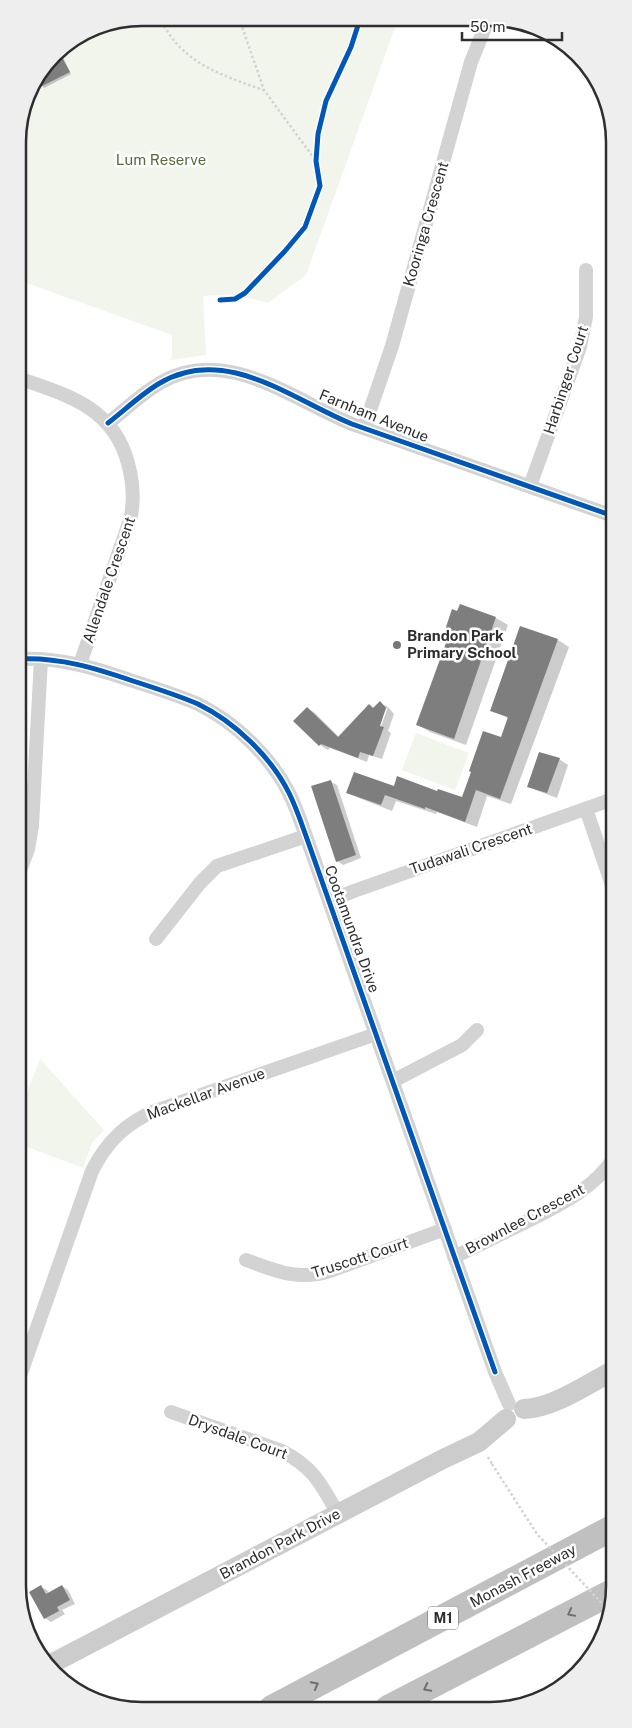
<svg xmlns="http://www.w3.org/2000/svg" width="632" height="1728" font-family="'Public Sans',sans-serif">
<rect width="100%" height="100%" fill="#fff"/>
<path fill="#f1f5eb" d="M142,18L398,19L306,275L268,303L235,294L203,296L206,355L170,360L172,358V335L18,280V134L30,87L60,49L95,27Z
M416,733L469,753L455,790L402,770Z
M40,1059L104,1130L92,1143L83,1168L19,1144V1113Z"/>
<path fill="#0003" d="M58,51L61,53L71,74L44,88L38,81L33,83Z
M461,605L496,618L508,625L466,745L430,732L418,725L451,633L446,630Z
M521,627L558,640L569,647L511,804L487,796L477,827L437,812L436,814L396,801L392,811L359,798L348,792L394,788L438,792L463,798L501,739L509,719L491,710Z
M380,703L388,707L384,711L377,731L379,732L388,707L394,714L388,731L391,733L382,759L369,755L367,762L330,748L328,750L320,745L307,708L315,713L339,737L370,705L375,709Z
M559,759L568,765L557,798L538,791L528,786Z
M331,782L337,785L361,858L343,865L337,861Z
M62,1586L68,1590L75,1604L62,1610L65,1614L51,1622L45,1618L41,1587L47,1590L49,1593Z"/>
<path fill="#7e7e7e" d="M58,50L70,72L40,87L36,80Z
M460,604L496,617L454,739L416,725L450,632L445,630L452,609L457,611Z
M520,626L558,639L500,799L476,790L465,822L425,807V809L385,795L381,805L346,793L354,772L394,786L397,776L437,791L438,789L462,797L471,772L469,771L483,731L501,737L508,717L490,711Z
M380,701L386,708L380,726L384,727L373,756L360,752L358,758L321,744L319,746L293,721L307,707L338,737L369,704L373,708Z
M539,752L560,758L547,793L527,787Z
M331,780L356,855L336,862L311,786Z
M41,1585L46,1594L62,1585L70,1600L57,1607L59,1611L44,1619L29,1592Z"/>
<g fill="none" stroke-linecap="round" stroke-linejoin="round">
<path stroke="#d3d3d3" stroke-width="2.5" stroke-dasharray="2.5 2.5" stroke-linecap="butt" d="M158,18C164,26 170,36 177,44C199,69 233,79 263,90
M239,18L264,90L316,161
M82,35L97,32L109,24
M488,1457L492,1464"/>
<path stroke="#d3d3d3" stroke-width="14" d="M18,378C67,395 113,407 128,463C133,482 135,500 130,520L80,664
M108,423C125,410 141,394 160,383C225,344 293,400 352,424L613,516
M364,428L392,346L471,62L488,20
M530,486L580,347L586,317V270
M19,659C59,657 95,668 133,681C155,688 177,695 198,704C235,722 271,757 289,793C296,807 301,822 306,836L495,1372L509,1404
M586,809L613,888
M19,873L28,849L32,826L41,659
M329,901L354,891L613,799
M156,939L200,883L217,866L306,836
M393,1081L462,1045L477,1030
M454,1257C478,1246 501,1234 524,1223C557,1206 593,1190 614,1158
M246,1260C276,1271 298,1281 330,1271L445,1229
M20,1376L92,1171C106,1143 125,1123 155,1111L376,1034
M171,1412L282,1451C314,1468 321,1484 338,1514"/>
<path stroke="#ccc" stroke-width="20" d="M524,1409C553,1408 588,1384 614,1370
M49,1665L443,1459L479,1442L506,1419"/>
<path stroke="#c0c0c0" stroke-width="26" d="M272,1708L614,1527
M388,1708L614,1591"/>
<path stroke="#d3d3d3" stroke-width="2.5" stroke-dasharray="2.5 2.5" stroke-linecap="butt" d="M492,1464L537,1534L610,1612"/>
<g stroke="#fff" stroke-width="8">
<path id="cycleway" d="M220,300L235,299L245,293L285,251L305,227L320,186L316,161L318,134L326,101L351,47L360,19
M108,423C125,410 141,394 160,383C225,344 293,400 352,424L613,516
M19,659C59,657 95,668 133,681C155,688 177,695 198,704C235,722 271,757 289,793C296,807 301,822 306,836L495,1372"/>
</g>
<use href="#cycleway" stroke="#0057b8" stroke-width="5"/>
</g>
<defs><path id="oneway-chevron" d="M-2-3.5L2.5 0L-2 3.5" fill="none" stroke-width="1.6" stroke-linecap="round" stroke-linejoin="round" transform="scale(1.25)"/></defs>
<g stroke="#707070">
<use href="#oneway-chevron" transform="translate(571 1613) rotate(153)"/>
<use href="#oneway-chevron" transform="translate(315 1685) rotate(-28)"/>
<use href="#oneway-chevron" transform="translate(427 1688) rotate(153)"/>
</g>
<circle fill="#777" stroke="#fff" stroke-width="2" cx="397" cy="645" r="5"/>
<g text-anchor="middle" stroke-width="5" stroke-linejoin="round" paint-order="stroke">
<rect fill="#fff" stroke="#6d6d6d" stroke-width="1" x="428" y="1606.5" width="30" height="23" rx="4"/>
<g font-size="14" font-weight="bold" fill="#2e2e2e">
<text x="443" y="1623">M1</text>
</g>
<g font-size="15" fill="#556d38" stroke="#fff">
<text x="161" y="165">Lum Reserve</text>
</g>
<g font-size="15" fill="#2e2e2e" stroke="#fff">
<text transform="translate(426 224) rotate(-74)" y="5">Kooringa Crescent</text>
<text transform="translate(566 380) rotate(-72)" y="5">Harbinger Court</text>
<text transform="translate(374 416) rotate(22)" y="5">Farnham Avenue</text>
<text transform="translate(109 580) rotate(-71)" y="5">Allendale Crescent</text>
<text transform="translate(471 849) rotate(-19)" y="5">Tudawali Crescent</text>
<text transform="translate(352 929) rotate(70)" y="5">Cootamundra Drive</text>
<text transform="translate(206 1094) rotate(-20)" y="5">Mackellar Avenue</text>
<text transform="translate(525 1219) rotate(-28)" y="5">Brownlee Crescent</text>
<text transform="translate(360 1258) rotate(-18)" y="5">Truscott Court</text>
<text transform="translate(238 1437) rotate(20)" y="5">Drysdale Court</text>
<text transform="translate(280 1544) rotate(-28)" y="5">Brandon Park Drive</text>
<text transform="translate(523 1576) rotate(-28)" y="5">Monash Freeway</text>
</g>
<g font-size="15" font-weight="bold" fill="#2e2e2e" stroke="#fff" text-anchor="start">
<text x="407" y="641">Brandon Park<tspan x="407" dy="17">Primary School</tspan></text>
</g>
</g>
<path d="M0 0H632V1728H0ZM142 26H490A116 116 0 0 1 606 142V1586A116 116 0 0 1 490 1702H142A116 116 0 0 1 26 1586V142A116 116 0 0 1 142 26Z" fill="#eee" fill-rule="evenodd"/>
<path fill="none" stroke="#2e2e2e" stroke-width="2.5" d="M142 26H490A116 116 0 0 1 606 142V1586A116 116 0 0 1 490 1702H142A116 116 0 0 1 26 1586V142A116 116 0 0 1 142 26Z"/>
<path d="M462 32v8h100v-8" fill="none" stroke="#2e2e2e" stroke-width="2.5"/>
<text x="470" y="32" font-size="15" fill="#2e2e2e" stroke="#ffffff" stroke-width="4" paint-order="stroke">50 m</text>
</svg>
